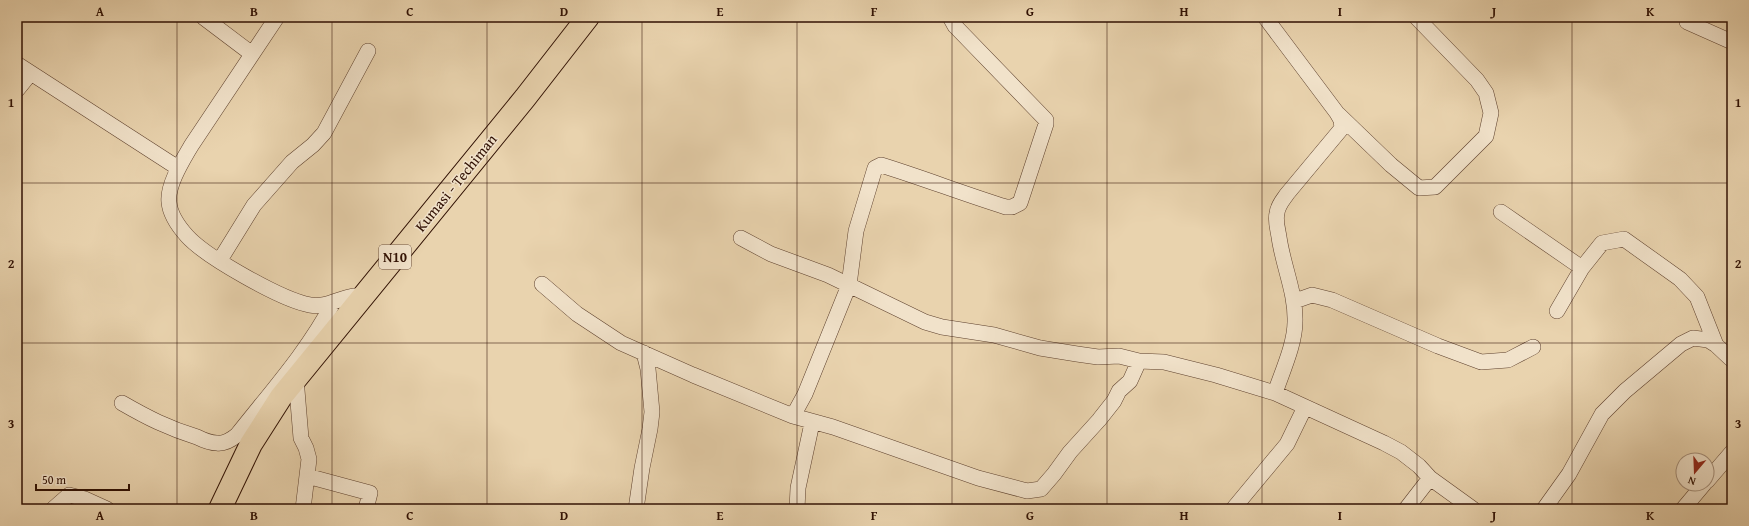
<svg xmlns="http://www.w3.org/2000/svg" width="1749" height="526" font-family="'Gentium Book Plus',serif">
<rect width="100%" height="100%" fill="#e9d3ae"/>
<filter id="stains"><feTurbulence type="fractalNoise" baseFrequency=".005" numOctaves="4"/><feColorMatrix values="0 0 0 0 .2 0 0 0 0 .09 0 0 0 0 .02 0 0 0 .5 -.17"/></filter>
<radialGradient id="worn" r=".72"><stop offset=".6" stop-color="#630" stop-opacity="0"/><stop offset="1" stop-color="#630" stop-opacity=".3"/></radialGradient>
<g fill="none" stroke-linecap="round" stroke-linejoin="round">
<g stroke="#5e412e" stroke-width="16">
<path id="street" d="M203,17L252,54
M277,17L191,146C183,160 167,185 169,202C170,215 178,226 187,236C206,257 282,300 310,305C326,308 339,298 354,296C358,296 363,296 366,296
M1265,17L1337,113L1341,120L1342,128L1287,194C1283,200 1278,205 1277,213C1275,221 1278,230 1279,237C1283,266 1296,293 1295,322C1295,344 1282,372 1275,393
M1687,22L1732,42
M17,64L178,168
M17,90L30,74
M1338,114L1391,165L1419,188L1435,187L1486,136L1491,113L1486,93L1477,80L1416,17
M1501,212L1582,268
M741,238L771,254L828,275L925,322L942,327L994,335L1040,348L1077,354L1098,357L1119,356L1139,361L1164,362L1216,375L1275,393L1384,443L1401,452L1419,466L1430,478L1473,509
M220,260L254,205L292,162L313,145L324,133L368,51
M542,284L577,314L621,343L693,375L793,416L833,427L978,478L1027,491L1041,489L1054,474L1070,452L1099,420L1114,401L1119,391L1130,381L1139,361
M1295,301L1312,295L1332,300L1438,346L1481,362L1508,360L1533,347
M1557,311L1582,268L1602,243L1624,239L1680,279L1697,297L1716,345
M296,378L301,438L306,448L309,459L303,509
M122,403C148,418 168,428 197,437C203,440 211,443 217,443C225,444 231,440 237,435C270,393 308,351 333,303
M793,416L805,394L849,285L856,231L875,168L881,165C923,178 964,194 1006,207H1012L1020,203L1046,124V120L955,26L950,17
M307,476L370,493L366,509
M1707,481L1732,452
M53,509L69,495L85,499L107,509
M636,509L642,468L650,429L652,412L648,369L644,353
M797,509L798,488L812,423
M1233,509L1287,444L1305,407
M1406,509L1430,478
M1544,509L1569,474L1602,414L1625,391L1681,344L1693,338L1708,340L1716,345L1732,360
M1683,509L1704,484"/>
</g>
<g stroke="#301003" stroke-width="24">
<path id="highway" d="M220,509L251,444L281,397L525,98L588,17"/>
</g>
<use href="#street" stroke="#f1e2ca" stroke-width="15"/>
<use href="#highway" stroke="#e9d3ae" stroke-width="22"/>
</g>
<path fill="none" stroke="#301003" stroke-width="1" stroke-opacity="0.55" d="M177,17V509M332,17V509M487,17V509M642,17V509M797,17V509M952,17V509M1107,17V509M1262,17V509M1417,17V509M1572,17V509M17,183H1732M17,343H1732"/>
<g text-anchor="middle" stroke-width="3" stroke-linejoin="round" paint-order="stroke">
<rect fill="#f1e2ca" stroke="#6a4f3f" stroke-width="1" x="379" y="245" width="32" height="24" rx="3"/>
<g font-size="14" font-weight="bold" fill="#301003">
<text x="395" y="262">N10</text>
</g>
<g font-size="15" fill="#301003" stroke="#f1e2ca">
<text transform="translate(456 183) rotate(-51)" y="5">Kumasi - Techiman</text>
</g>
</g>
<rect width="1749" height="526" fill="none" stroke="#e9d3ae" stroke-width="44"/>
<g transform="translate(1695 472) rotate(199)"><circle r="19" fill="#f1e2ca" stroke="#a48e7a"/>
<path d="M0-3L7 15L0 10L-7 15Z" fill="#8f2418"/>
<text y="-6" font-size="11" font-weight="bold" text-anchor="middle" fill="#301003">N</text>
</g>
<path d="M36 484v6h93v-6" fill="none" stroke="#301003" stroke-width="2"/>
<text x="42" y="484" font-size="12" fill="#301003" stroke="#f1e2ca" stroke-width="3" paint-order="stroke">50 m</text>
<rect x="22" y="22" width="1705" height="482" fill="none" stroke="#301003" stroke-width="1.5"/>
<g font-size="13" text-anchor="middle" font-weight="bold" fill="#301003">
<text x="100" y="16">A</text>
<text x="254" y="16">B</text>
<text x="410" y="16">C</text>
<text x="564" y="16">D</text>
<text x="720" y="16">E</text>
<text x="874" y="16">F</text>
<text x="1030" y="16">G</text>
<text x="1184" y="16">H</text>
<text x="1340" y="16">I</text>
<text x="1494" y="16">J</text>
<text x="1650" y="16">K</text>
<text x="11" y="107">1</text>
<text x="1738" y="107">1</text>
<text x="11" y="268">2</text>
<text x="1738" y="268">2</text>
<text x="11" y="428">3</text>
<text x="1738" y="428">3</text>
<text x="100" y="520">A</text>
<text x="254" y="520">B</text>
<text x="410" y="520">C</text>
<text x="564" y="520">D</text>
<text x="720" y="520">E</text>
<text x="874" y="520">F</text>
<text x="1030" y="520">G</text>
<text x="1184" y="520">H</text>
<text x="1340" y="520">I</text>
<text x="1494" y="520">J</text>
<text x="1650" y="520">K</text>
</g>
<rect width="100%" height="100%" filter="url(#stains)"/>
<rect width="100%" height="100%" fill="url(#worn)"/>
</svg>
